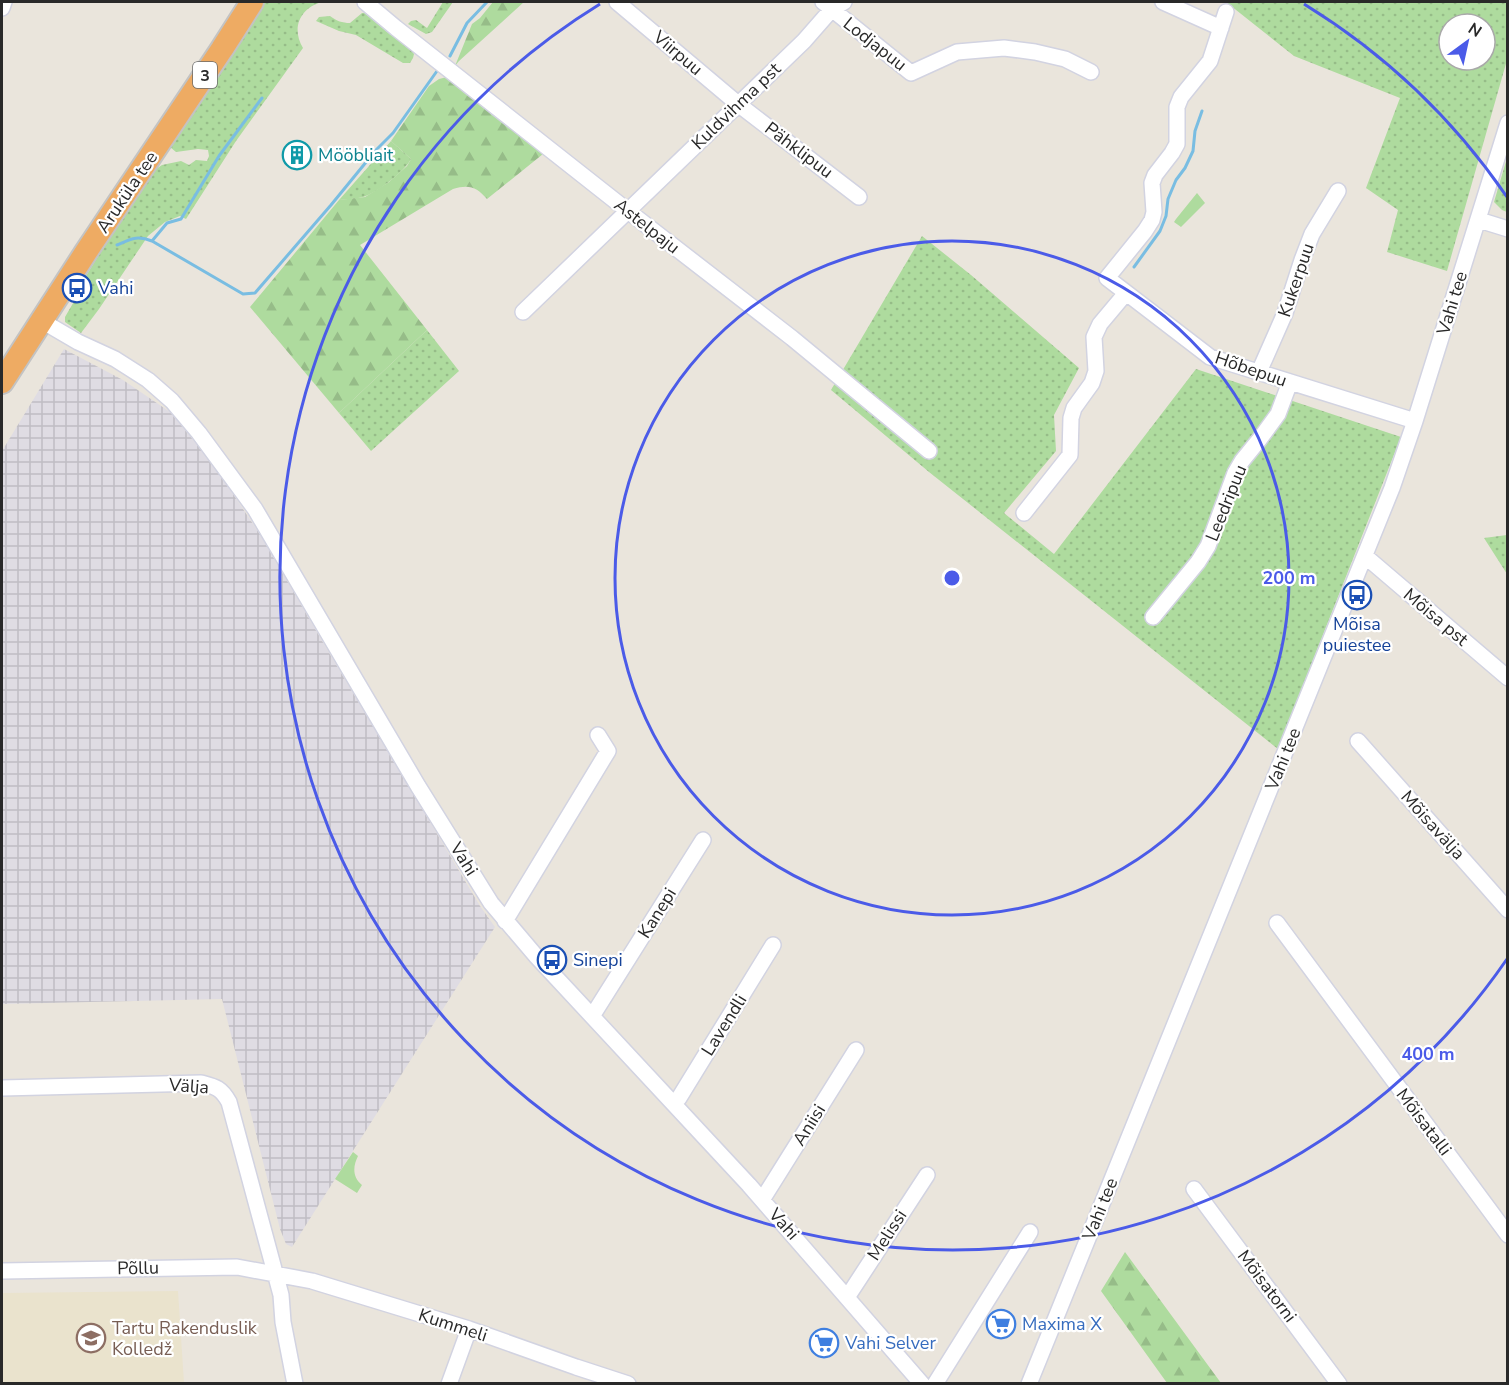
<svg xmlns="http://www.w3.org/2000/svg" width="1509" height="1385" font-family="'Nunito Sans',sans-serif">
<defs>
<pattern id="industrial-grid" width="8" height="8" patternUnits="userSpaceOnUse" patternTransform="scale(1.5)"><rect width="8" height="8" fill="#dfdce3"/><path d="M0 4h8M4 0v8" fill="none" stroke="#bfbdc3"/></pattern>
<pattern id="grass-dots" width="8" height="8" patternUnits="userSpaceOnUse" patternTransform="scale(1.5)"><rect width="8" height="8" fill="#aedb9e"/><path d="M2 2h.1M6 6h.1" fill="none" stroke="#96bc88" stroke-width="1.8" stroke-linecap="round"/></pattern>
<pattern id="forest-firs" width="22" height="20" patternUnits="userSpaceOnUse" patternTransform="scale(1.5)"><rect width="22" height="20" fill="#aedb9e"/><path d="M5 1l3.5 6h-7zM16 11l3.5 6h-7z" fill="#96bc88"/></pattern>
</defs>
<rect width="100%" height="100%" fill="#eae5dc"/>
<path fill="url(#industrial-grid)" d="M64,349L123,380L170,412L213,464L261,536L325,646L480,906L495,927L292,1247L286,1244L280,1229L222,999L2,1004V451Z"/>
<path fill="#eae3cd" d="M178,1291L184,1383H2V1293Z"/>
<path fill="url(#grass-dots)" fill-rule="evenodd" d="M265,2H322C300,8 291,28 303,48L236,141L186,219L180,216L165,222L148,236L99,309L81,333L65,322V317L83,286L81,284L100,253V251L142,187L156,169L162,165L181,161L189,165L196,160L207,161L209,156L208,150L198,149L176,152L170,147L172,142Z
M443,2H453L432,32L426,34L408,24L411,21L416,20L427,28Z
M1226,2H1507V60L1447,271L1387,252L1398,210L1366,188L1400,98L1294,56ZM1449,24H1485V60H1449Z
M362,13H368L410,48L414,54L413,58L410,63H403L356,35L339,31L316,21L319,17L330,16C337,21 342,23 350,23Z
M391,141L411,159C405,171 377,193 363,197C355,199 347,199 339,200Z
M1507,158V212L1502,210L1494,202Z
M922,236L971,275L1079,368L1054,415L1056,451L1004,513L1054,554L1196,369L1401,437L1278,749L929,472L831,390Z
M427,330L459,371L371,451L339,413Z
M1507,535H1508L1507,574L1484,538Z"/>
<path fill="url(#forest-firs)" d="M493,2H524L459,61L455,66L472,24L480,18Z
M447,77L456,81L543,154L487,199C477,187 469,184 453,189L360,245L427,330L339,413L250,307L339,200L365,197L389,182L407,166L411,159L391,141L429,86L439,79Z
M1125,1252L1221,1383H1167L1101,1291Z"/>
<path fill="#aedb9e" d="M1197,193L1205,203L1181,227L1174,222L1176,219Z
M353,1152L358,1156C353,1166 352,1177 362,1185L357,1193L335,1179Z"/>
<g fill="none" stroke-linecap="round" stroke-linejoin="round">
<path stroke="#79bde2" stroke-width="3" d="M450,56L467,23L487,2
M152,241L167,223L181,219L219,156L262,98
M117,245C131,239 137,235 152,241L243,294L255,293L331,205L376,150L393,133L437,71
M1134,267L1160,231L1166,216L1168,199L1176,180L1185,168L1193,151L1195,131L1202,111"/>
<g stroke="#d2d3e1" stroke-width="18">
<path id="minor" d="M365,2L396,28L628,211L792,338L929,451
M617,2L738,104L859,197
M823,2L911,73L957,52L1004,48L1035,52L1065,59L1091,72
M1163,2L1221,28
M2,8L4,2
M1226,12L1210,61L1181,97L1177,107V144L1172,153L1155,175L1152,183L1154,212L1152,220L1145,231L1107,278L1210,357L1415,421
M1479,220L1508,229
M523,312L804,41L832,9L844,2
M42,321L78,342L115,359L148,380L172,401L199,433L255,509L418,786L491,903L536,956L749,1185L922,1384
M1259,372L1285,313L1302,260L1312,234L1338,191
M1024,513L1070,455L1071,418L1074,408L1092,383L1096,371L1094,337L1100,324L1126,293
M1365,556L1508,678
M1153,617L1198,562L1208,546L1235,473L1242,461L1259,440L1278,414L1290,382
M1358,741L1508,910
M505,921L608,751L598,735
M1277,923L1508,1235
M591,1015L596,1010L703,840
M2,1088L201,1083C216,1087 221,1088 229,1102L281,1295L283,1322L295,1384
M672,1102L679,1098L773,945
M1194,1189L1339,1384
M762,1200L856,1050
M2,1271L237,1267L312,1281L469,1329L576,1367L628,1384
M848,1296L927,1175
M449,1384L469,1329
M935,1384L1030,1232
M1029,1384L1392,488L1415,421L1508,123"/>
</g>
<g stroke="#c3c3c3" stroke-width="26">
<path id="highway" d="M2,382L86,252L222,49L252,2"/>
</g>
<use href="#minor" stroke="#fff" stroke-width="15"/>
<use href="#highway" stroke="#eeab63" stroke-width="22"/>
</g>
<g fill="none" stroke="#4b5be8" stroke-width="3">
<circle cx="952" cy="578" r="337"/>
<path d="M1507 959A673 673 0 1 1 600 4M1304 4A673 673 0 0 1 1507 197"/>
</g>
<defs>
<g id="building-ring" transform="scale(1.5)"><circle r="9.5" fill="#fff" stroke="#0f9aa8" stroke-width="1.5"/><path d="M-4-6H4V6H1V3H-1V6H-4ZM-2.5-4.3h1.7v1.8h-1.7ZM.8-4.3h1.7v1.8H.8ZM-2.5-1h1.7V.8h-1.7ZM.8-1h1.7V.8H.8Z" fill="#0f9aa8"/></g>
<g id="bus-ring" transform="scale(1.5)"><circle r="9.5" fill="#fff" stroke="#1a4fb4" stroke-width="1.5"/><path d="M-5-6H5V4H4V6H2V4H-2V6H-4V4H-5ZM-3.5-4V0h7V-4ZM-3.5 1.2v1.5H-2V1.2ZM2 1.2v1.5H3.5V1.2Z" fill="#1a4fb4"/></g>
<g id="supermarket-ring" transform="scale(1.5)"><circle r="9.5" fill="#fff" stroke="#3f7fe0" stroke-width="1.5"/><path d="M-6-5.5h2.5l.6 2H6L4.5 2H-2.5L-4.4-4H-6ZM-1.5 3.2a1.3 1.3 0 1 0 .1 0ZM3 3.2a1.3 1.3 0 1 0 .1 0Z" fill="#3f7fe0"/></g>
<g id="university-ring" transform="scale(1.5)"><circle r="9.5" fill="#fff" stroke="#8d6e63" stroke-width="1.5"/><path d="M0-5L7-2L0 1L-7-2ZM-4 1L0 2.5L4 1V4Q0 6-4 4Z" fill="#8d6e63"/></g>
</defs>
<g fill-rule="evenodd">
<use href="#building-ring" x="297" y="155"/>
<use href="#bus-ring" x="77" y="288"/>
<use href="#bus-ring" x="1357" y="595"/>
<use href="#bus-ring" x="552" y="960"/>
<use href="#supermarket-ring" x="1001" y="1324"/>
<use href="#university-ring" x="91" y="1338"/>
<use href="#supermarket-ring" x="824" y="1343"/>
</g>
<g text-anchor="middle" stroke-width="4.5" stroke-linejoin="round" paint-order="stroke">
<rect fill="#fff" stroke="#696969" stroke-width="1.5" x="193" y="62" width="24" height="26" rx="4.5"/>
<g font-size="16" font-weight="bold" fill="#292929">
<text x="205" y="81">3</text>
</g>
<g font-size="18" fill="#292929" stroke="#fff">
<text transform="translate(875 44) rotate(38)" y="6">Lodjapuu</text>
<text transform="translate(678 53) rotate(40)" y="6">Viirpuu</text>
<text transform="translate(736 106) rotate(-44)" y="6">Kuldvihma pst</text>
<text transform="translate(799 150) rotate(37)" y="6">Pähklipuu</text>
<text transform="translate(127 192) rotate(-56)" y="6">Aruküla tee</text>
<text transform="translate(647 226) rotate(38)" y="6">Astelpaju</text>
<text transform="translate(1296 280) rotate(-71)" y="6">Kukerpuu</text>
<text transform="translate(1452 303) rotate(-73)" y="6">Vahi tee</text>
<text transform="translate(1251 369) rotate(19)" y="6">Hõbepuu</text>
<text transform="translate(1226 503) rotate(-68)" y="6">Leedripuu</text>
<text transform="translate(1436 617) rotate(40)" y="6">Mõisa pst</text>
<text transform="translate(1283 759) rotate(-68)" y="6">Vahi tee</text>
<text transform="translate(1433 825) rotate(48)" y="6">Mõisavälja</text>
<text transform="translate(464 859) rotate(58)" y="6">Vahi</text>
<text transform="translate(657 913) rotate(-58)" y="6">Kanepi</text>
<text transform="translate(724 1025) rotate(-58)" y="6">Lavendli</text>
<text transform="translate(189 1086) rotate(4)" y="6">Välja</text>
<text transform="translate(1424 1122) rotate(53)" y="6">Mõisatalli</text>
<text transform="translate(809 1125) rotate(-58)" y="6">Aniisi</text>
<text transform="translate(1100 1209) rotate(-68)" y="6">Vahi tee</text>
<text transform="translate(784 1224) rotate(48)" y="6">Vahi</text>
<text transform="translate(887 1235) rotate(-57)" y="6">Melissi</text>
<text transform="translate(138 1268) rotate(-1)" y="6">Põllu</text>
<text transform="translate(1267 1286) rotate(53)" y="6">Mõisatorni</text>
<text transform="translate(453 1325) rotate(18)" y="6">Kummeli</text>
</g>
<g font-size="18" fill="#0d838f" stroke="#fff" text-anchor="start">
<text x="318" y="161">Mööbliait</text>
</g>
<g font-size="18" fill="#164399" stroke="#fff" text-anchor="start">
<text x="98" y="294">Vahi</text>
<text x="1357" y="630" text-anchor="middle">Mõisa<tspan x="1357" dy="21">puiestee</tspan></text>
<text x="573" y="966">Sinepi</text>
</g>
<g font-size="18" fill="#366cbe" stroke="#fff" text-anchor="start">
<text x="1022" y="1330">Maxima X</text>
<text x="845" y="1349">Vahi Selver</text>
</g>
<g font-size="18" fill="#785e54" stroke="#fff" text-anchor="start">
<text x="112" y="1334">Tartu Rakenduslik<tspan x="112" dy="21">Kolledž</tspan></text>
</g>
</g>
<circle cx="952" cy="578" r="9" fill="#4b5be8" stroke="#fff" stroke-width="3"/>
<g font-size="18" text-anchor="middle" font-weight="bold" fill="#4b5be8" stroke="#fff" stroke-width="4.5" stroke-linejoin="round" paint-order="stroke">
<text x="1289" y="584">200 m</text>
<text x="1428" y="1060">400 m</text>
</g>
<rect width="1509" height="1385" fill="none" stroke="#292929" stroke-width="6"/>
<g transform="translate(1467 42) rotate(33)"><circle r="28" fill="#ffffff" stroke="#a9a9a9" stroke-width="1.5"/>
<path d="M0-4.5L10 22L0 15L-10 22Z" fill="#4b5be8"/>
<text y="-9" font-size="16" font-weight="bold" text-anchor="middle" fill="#292929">N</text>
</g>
</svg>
